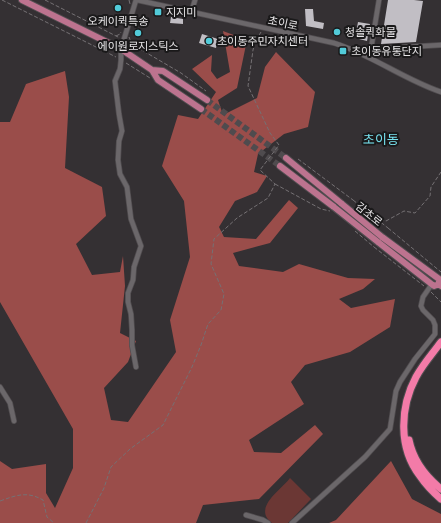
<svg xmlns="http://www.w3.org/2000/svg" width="441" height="523" font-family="'Nunito Sans','Noto Sans KR',sans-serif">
<rect width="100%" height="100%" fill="#343033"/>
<path fill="#6b3734" d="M290,478L311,499L288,523H272C252,508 281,490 290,478Z"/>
<path fill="#9a4d4a" d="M223,31L247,40L237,88L218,100L223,115L257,98L265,67L276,52L315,92L308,127L284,134L258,154L254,172L267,176L257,192L235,201L219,227L224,237L256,239L289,200L298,208L270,243L233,253L239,266L283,272L299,264L348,278L375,279L363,289L339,299L351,308L395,299L390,327L350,352L305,365L291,382L304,404L249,440L254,452L281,453L315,425L323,434L259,499L203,505L196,523H0V461L12,469L46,464V493L55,508L73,468V429L0,302V122H10L26,84L65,71L69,97L65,168L102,187L106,216L76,244L92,275L120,272L123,256L125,286L120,333L136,341L128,362L104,388L111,420L128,422L176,352L170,320L190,257L184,201L162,166L178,115L198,119L216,92L192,69L212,55L211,71L217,79L230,72Z
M391,461L412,499L441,514V523H329L336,520Z"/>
<path fill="#c1bec4" d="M388,0H414L423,1L416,42L381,44Z
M305,9H313L314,21L324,23L323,29L306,26Z
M171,17L183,19V24L170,23Z
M358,22L370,24L367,41L355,38Z
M202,34L218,39L216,48L199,43Z"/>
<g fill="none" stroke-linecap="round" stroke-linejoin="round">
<path stroke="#4f4b4e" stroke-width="6" stroke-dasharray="6 3" stroke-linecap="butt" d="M207,100L286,158
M201,109L280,166"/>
<g stroke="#514d50" stroke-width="6">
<path id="minor" d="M137,0L334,43C372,55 403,79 441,92
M191,13L195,0
M371,49L379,0
M355,50L441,45
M136,367L132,345V330L131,314L128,302V293L133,280L134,267L141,246L131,219L127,187L120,174L118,160L119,141L122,131L119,114L115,81L120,69L121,60V49L136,0
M0,387L10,403L14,421
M246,515L263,520L268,523
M292,523L365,457L390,429L396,391L400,382L415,359L435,334V325L433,320L423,310L421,306L423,297L432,284"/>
</g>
<g stroke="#514d50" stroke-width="8">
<path id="major" d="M22,0L121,49L152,70L158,80L201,109
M152,70L163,71L207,100
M286,158L342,204
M280,166L334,207
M382,237L439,279V284L441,286
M378,242L434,286L439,284"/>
</g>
<g stroke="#514d50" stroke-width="9">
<path id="highway" d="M441,342C433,353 423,364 416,377C400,407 398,448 420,476C426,485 433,492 441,499
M409,440C413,460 425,476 441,489"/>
</g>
<path stroke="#757174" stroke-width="1" stroke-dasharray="4 2" stroke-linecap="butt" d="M2,0L116,57
M45,0L120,38
M129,0L130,4
M116,36L120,34L121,32
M129,37L132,44
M128,42L181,73L206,91
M126,63L150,78
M298,159L353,200
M275,184L321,209L330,211
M368,218L386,221L404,211L415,213L430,196L431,187L441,172
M388,228L441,272
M374,247L424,286
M431,292L441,302
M0,501C17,495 27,491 43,500L47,517L54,523
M86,523L104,488L111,467L130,449L163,425L192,367L201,345L208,324L221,310L224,294L211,264L214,239L237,218L268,198L275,184L260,170L279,145L270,133L248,86L253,50L255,42L261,32"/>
<use href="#minor" stroke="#6b676a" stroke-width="4.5"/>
<use href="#major" stroke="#bd738f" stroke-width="6"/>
<use href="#highway" stroke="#f37ba8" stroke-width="7"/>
<g stroke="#514d50" stroke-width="8" stroke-linecap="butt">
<path id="major-bridge" d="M342,204L382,237
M334,207L378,242"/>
</g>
<path stroke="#757174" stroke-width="1" stroke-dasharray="4 2" stroke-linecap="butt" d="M353,200L388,228
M355,231L374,247"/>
<use href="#major-bridge" stroke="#bd738f" stroke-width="6"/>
</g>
<g fill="#52cbd9" stroke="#1a191a" stroke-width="1.5">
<circle cx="118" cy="8" r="4"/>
<rect x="154" y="8" width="8" height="8" rx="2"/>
<circle cx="337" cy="32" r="4"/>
<circle cx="138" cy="33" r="4"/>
<circle cx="209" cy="41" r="4"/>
<rect x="339" y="47" width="8" height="8" rx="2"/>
</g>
<g text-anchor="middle" stroke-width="4" stroke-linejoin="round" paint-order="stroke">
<g font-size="11" fill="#e7e5e7" stroke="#1a191a" text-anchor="start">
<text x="166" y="16">지지미</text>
<text x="118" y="25" text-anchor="middle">오케이퀵특송</text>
<text x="345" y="36">청솔퀵화물</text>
<text x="217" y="45">초이동주민자치센터</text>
<text x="138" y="50" text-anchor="middle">에이원로지스틱스</text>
<text x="351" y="55">초이동유통단지</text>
</g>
<g font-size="11" fill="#e7e5e7" stroke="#1a191a">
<text transform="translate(283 23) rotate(12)" y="4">초이로</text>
<text transform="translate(369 214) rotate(39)" y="4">감초로</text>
</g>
<g font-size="13" fill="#76e0ed" stroke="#1a191a">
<text x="381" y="144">초이동</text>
</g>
</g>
</svg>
